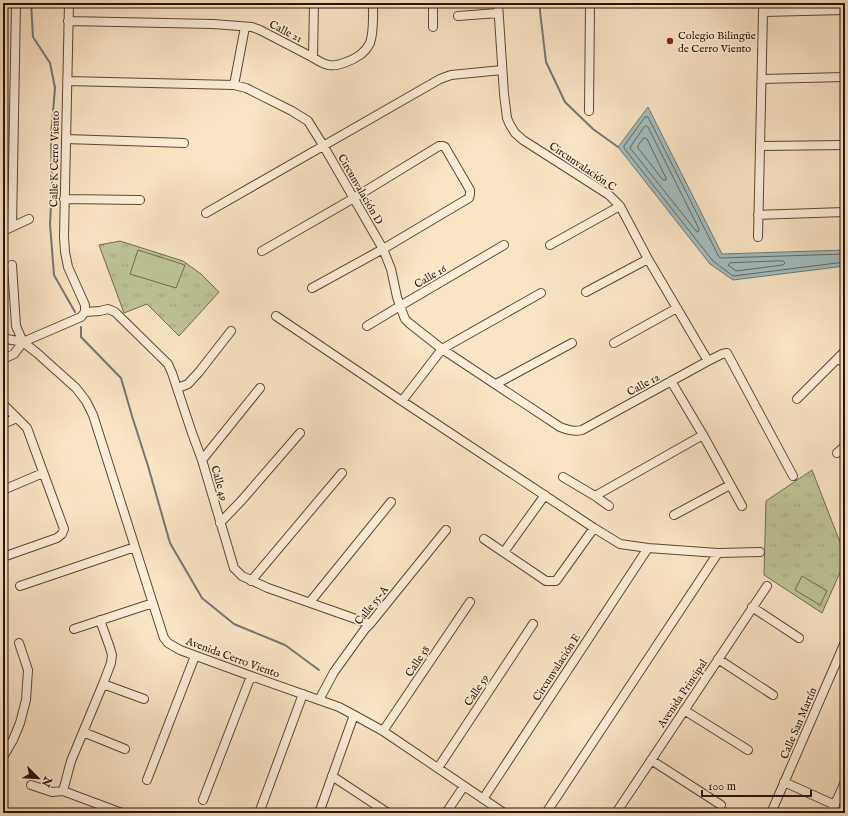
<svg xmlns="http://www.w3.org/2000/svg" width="848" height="816" font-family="'IM FELL English',serif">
<defs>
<pattern id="park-tufts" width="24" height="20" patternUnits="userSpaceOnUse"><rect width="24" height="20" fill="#bec494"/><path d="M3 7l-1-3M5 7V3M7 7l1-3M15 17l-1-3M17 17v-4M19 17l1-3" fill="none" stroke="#a3a87e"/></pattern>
</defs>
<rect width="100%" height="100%" fill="#f9e4c3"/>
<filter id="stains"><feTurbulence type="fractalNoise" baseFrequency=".005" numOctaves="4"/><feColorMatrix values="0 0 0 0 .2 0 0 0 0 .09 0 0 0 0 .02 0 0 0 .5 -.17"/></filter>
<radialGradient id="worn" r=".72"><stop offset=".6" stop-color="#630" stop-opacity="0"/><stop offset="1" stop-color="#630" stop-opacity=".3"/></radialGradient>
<path fill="url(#park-tufts)" stroke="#726c4e" d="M120,241L183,261L201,274L219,292L179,336L147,304L124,313L99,245Z
M812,470L845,555V561L822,613L764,575L766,501Z"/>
<path fill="#bec494" stroke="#726c4e" d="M138,250L185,265L176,288L130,274Z
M802,576L827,591L820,605L795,590Z"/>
<path fill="#a2bcbe" stroke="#717875" d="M648,107L722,254L845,250V266L733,280L710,264L618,147Z"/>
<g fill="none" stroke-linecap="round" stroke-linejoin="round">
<path stroke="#646862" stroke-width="1" d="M646,126L648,127L699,229L698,232L696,231L630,148L631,146L644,127Z
M644,138L647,139L666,178V180H663L638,148V146Z
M845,254L720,258L718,255L648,117H645L624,146V148L713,261L733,276L845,262
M783,261L785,263L783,265L736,271L728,265L730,263Z"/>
<path stroke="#717875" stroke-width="2" d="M31,3L33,37L50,63L55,88L51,136L52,187L50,224L54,275L75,312
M540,3V11L546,62L565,102L593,129L618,147
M81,327V337L121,378L132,416L148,466L170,543L202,598L234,624L285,645L319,670"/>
<g stroke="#5c4736" stroke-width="10">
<path id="minor" d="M69,3L64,236L65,252L68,267L85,305V312
M498,3L504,94L507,118L509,123L515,133L523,140L609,195L620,206L648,259L708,361
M763,12L845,10
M458,16L498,13
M68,21L213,24L252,27L260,30C277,39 293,47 310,56C316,59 322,64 329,65C337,67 353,60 360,55C364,52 368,47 370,43C374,32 373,15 373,3
M433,27V3
M313,57L314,3
M762,79L845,77
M67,81L234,85L246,88L292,111L308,121L323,145L383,249L391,269L397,297L400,306L405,319L409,323L442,349L560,427C568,430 574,432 582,430L708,361L722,354L727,353L793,476
M234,85L245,27
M589,111L590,3
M66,139L184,143
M760,146L845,145
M64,199L140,200
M206,213L440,79L451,75L502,70
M758,215L845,212
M12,227L16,3
M3,231L29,219
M758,237L763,12L764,3
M550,245L620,206
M262,251L354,198L439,146H443L445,147L470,190V194L469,198L383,249L312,288
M12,265L16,326L23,342L37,353L76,388L86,401L93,415L162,632L164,638L168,643L180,650L251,676L319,700L339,707L354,715L383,731L504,813
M586,292L648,259
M85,312L100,311L108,309L115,312L168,364L172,373L192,433L202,460L234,568L242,576L268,588L370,624
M276,316L402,401L594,528L620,544L648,548L718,553L760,552
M367,326L400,306L504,245
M3,341L7,339L23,342
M614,343L677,308
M838,358L845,364
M3,359L14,354L23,342L81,317L85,312
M671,381L703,435L742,506
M496,384L572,343
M178,388L188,384L199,372L231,331
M797,399L845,351
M402,401L442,349L541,293
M3,404L27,428L64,529L62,534L57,538L3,557
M3,424L17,418
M837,453L845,446
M202,460L260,388
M563,477L595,496L609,506
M3,490L43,473
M595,496L703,435
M674,515L730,485
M220,523L242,500L300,433
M484,539L546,581H556L594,528
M504,552L545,495
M251,581L342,473
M20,586L135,547
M310,602L391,502
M752,607L799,638
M74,629L153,603
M718,659L773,695
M103,684L144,699
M319,700L334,672L365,629L370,624L446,530
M684,710L748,750
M383,731L470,602
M83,732L125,749
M3,757L13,740L20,723L26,700L28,670L19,643
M651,760L721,805
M438,768L533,624
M332,776L388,813
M147,780L195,656
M784,782L835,805
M31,785L52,792L63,791L122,813
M63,791L71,761L103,684L111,663L112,655L110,648L100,620
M483,799L648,548
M203,800L251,676
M259,813L303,694
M319,813L354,715
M446,813L464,786
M546,813L718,553
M616,813L767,586
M771,813L845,642
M831,813L845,782"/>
</g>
<use href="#minor" stroke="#fbedd8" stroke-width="8"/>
</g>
<circle fill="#8f2418" stroke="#fbedd8" stroke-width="1.5" cx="670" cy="41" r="4"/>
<g text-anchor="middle" stroke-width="3.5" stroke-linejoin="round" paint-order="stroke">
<g font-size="11" fill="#271307" stroke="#fbedd8">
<text transform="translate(286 31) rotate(27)" y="4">Calle 21</text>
<text transform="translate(54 159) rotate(-89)" y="4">Calle K Cerro Viento</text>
<text transform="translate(583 166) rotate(34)" y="4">Circunvalación C</text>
<text transform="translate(361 189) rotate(60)" y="4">Circunvalación D</text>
<text transform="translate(430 276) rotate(-30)" y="4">Calle 16</text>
<text transform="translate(643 384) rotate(-29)" y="4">Calle 12</text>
<text transform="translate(220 483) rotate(74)" y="4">Calle 49</text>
<text transform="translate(371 605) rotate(-51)" y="4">Calle 55-A</text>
<text transform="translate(233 657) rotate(20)" y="4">Avenida Cerro Viento</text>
<text transform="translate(417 661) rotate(-56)" y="4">Calle 58</text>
<text transform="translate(556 667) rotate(-57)" y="4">Circunvalación E</text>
<text transform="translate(476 690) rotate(-57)" y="4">Calle 59</text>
<text transform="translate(682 693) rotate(-56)" y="4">Avenida Principal</text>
<text transform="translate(798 723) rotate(-67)" y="4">Calle San Martín</text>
</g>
<g font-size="11" fill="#271307" stroke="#fbedd8" text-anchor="start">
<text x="678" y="39">Colegio Bilingüe<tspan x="678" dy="13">de Cerro Viento</tspan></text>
</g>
</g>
<rect width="848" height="816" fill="none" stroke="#f9e4c3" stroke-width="16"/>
<rect x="4" y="4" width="840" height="808" fill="none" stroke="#271307" stroke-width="2"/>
<rect x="8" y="8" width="832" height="800" fill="none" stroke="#271307"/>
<g transform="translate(38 778) rotate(114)" stroke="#fbedd8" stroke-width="3" paint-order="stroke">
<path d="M0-3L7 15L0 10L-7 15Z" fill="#271307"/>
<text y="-6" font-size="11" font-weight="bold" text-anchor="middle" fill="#271307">N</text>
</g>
<path d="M702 790v6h109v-6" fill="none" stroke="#271307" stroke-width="2"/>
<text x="708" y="790" font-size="12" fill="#271307" stroke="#fbedd8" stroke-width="3" paint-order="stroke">100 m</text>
<rect width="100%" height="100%" filter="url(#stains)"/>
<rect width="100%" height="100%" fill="url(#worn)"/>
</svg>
